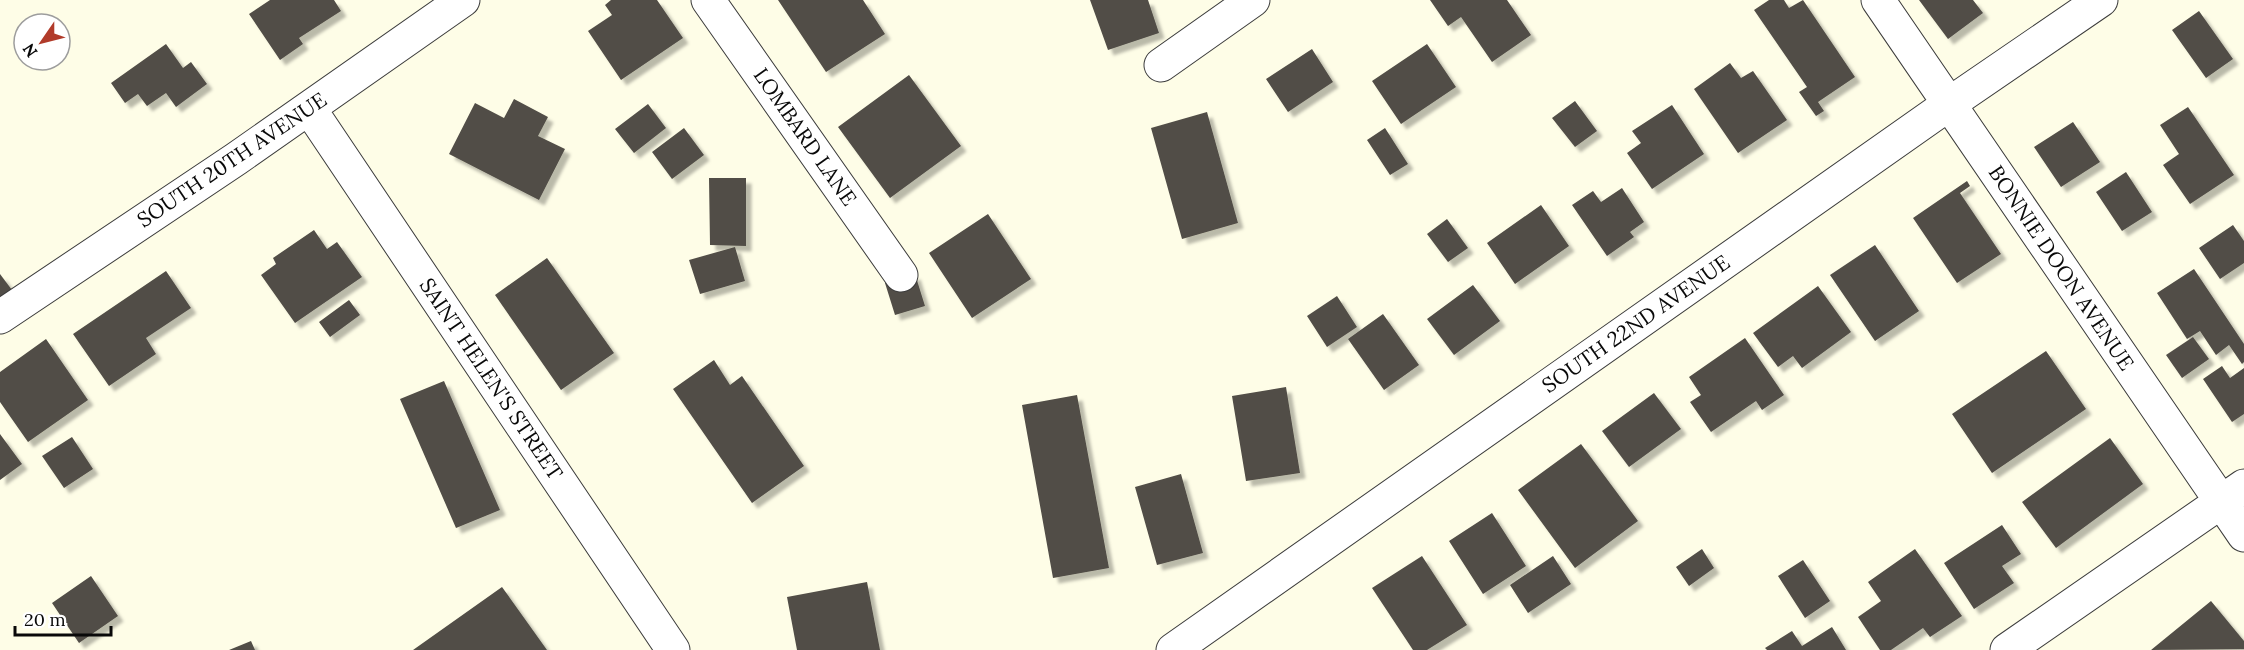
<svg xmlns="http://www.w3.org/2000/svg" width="2244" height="650" font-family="Lora,serif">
<defs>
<filter id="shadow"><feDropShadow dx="5.5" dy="5.5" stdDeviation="1.5" flood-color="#0004"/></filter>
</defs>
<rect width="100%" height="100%" fill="#fefde7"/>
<path fill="#514d46" filter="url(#shadow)" d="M270,0H334L341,11L299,38L303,44L280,60L249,14Z
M611,0H657L683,38L621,80L588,31L612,15L605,5Z
M778,0H863L885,34L826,72Z
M1090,0H1148L1159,33L1108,50Z
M1430,0H1507L1531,35L1492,62L1461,17L1448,26Z
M1769,0H1784L1789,8L1803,0L1855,77L1818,102L1824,111L1816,116L1799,92L1807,87L1754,10Z
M1919,0H1973L1983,13L1948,39Z
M2199,11L2233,59L2206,78L2172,30Z
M166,44L183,68L191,62L207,84L176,107L166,93L147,106L138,94L125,103L111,83Z
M1427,44L1456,87L1401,124L1372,81Z
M1312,49L1333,82L1288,112L1266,79Z
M1730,63L1741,78L1753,71L1787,120L1738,153L1694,89Z
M909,75L961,146L890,198L838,127Z
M514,99L548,117L538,136L565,149L539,200L449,154L475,103L504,118Z
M1575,101L1597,131L1575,147L1552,118Z
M648,104L666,128L634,153L615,129Z
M1672,105L1704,154L1652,189L1627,153L1641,143L1632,131Z
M2188,107L2234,175L2190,204L2163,165L2179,154L2160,125Z
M1207,112L1238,223L1182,239L1151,128Z
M2073,122L2100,162L2061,187L2034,147Z
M684,128L704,155L672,179L652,152Z
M1385,128L1408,164L1390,175L1367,140Z
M2126,172L2152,212L2122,231L2096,192Z
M709,178H746V246L710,245Z
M1967,181L1970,186L1960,193L2001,254L1957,283L1913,218Z
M1622,188L1644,222L1630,232L1634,237L1607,256L1572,205L1593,191L1601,202Z
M1541,205L1569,246L1515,284L1487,243Z
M988,214L1031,279L972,318L929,253Z
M1447,219L1468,248L1448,262L1427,234Z
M2233,225L2244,241V263L2220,279L2199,248Z
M314,230L327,249L337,242L362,277L295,323L261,275L276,264L273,258Z
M1875,245L1919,311L1875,341L1830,275Z
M735,247L745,281L700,294L689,260Z
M547,258L614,353L561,390L495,295Z
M2194,269L2244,344V362L2242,364L2229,345L2216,355L2200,331L2187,339L2157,293Z
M166,271L191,308L146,338L156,354L109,386L73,334Z
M0,274L12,290L0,299Z
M915,274L925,306L895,315L885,283Z
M1473,285L1500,321L1454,355L1427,319Z
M1818,286L1851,332L1802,368L1793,356L1778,367L1753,333Z
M1337,296L1357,327L1327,347L1307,316Z
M349,300L360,315L330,337L319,322Z
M1383,314L1419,365L1384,390L1348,339Z
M2193,337L2209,359L2182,378L2166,355Z
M1745,338L1784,395L1762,410L1756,401L1711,432L1690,402L1701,395L1689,377Z
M46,339L88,400L28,442L0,402V372Z
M2046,351L2086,409L1992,473L1952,414Z
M714,360L730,385L742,376L804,466L752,503L673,389Z
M2222,366L2230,378L2244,368V414L2232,422L2203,379Z
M444,381L500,510L456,528L400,399Z
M1286,387L1300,473L1246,481L1232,396Z
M1654,393L1681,429L1629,467L1602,431Z
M1077,395L1109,568L1053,578L1022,405Z
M0,434L22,464L0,480Z
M72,437L93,469L64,488L42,456Z
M2110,438L2143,484L2056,548L2022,502Z
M1581,444L1638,521L1575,568L1518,490Z
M1181,474L1203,553L1157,565L1135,487Z
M1492,513L1526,566L1483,594L1449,541Z
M2002,525L2021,554L2002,566L2014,583L1974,609L1944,563Z
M1702,549L1714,568L1689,586L1676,567Z
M1915,549L1962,616L1930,637L1923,628L1891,650H1880L1858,617L1881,601L1868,582Z
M1422,556L1467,625L1427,650H1413L1372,588Z
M1553,556L1571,584L1528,613L1510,585Z
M1803,560L1830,601L1805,618L1778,576Z
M91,576L118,616L79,643L52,603Z
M867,582L880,650H797L787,597Z
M502,587L547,650H413Z
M2211,601L2244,641V649L2151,650Z
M1832,627L1846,650H1767L1765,648L1792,631L1802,646Z
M251,641L255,650H229Z"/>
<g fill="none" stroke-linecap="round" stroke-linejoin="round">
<g stroke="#3c3c3c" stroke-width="35">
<path id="minor" d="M708,0L901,275
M1878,0L2244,535
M1161,65L1253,0
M309,108L673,650
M0,317L236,159L463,0
M1173,650L1949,104L2101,0
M2007,650L2244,486"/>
</g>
<use href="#minor" stroke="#fff" stroke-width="33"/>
</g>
<g text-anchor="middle" stroke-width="6" stroke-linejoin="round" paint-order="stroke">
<g font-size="21" fill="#090909" stroke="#fff">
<text transform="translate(805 137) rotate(55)" y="7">LOMBARD LANE</text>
<text transform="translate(232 160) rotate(-34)" y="7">SOUTH 20TH AVENUE</text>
<text transform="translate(2061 268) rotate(56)" y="7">BONNIE DOON AVENUE</text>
<text transform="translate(1636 324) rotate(-35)" y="7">SOUTH 22ND AVENUE</text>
<text transform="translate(491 379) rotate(56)" y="7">SAINT HELEN'S STREET</text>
</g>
</g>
<g transform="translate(42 42) rotate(235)"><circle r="28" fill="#ffffff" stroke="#9d9d9d" stroke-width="1.5"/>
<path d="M0-4.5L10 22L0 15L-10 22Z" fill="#b13b2a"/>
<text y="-9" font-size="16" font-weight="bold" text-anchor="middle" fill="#090909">N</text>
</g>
<path d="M15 626v9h96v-9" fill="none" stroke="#090909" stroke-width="3"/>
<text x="24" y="626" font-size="18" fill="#090909" stroke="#ffffff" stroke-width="4.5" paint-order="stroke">20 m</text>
</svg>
